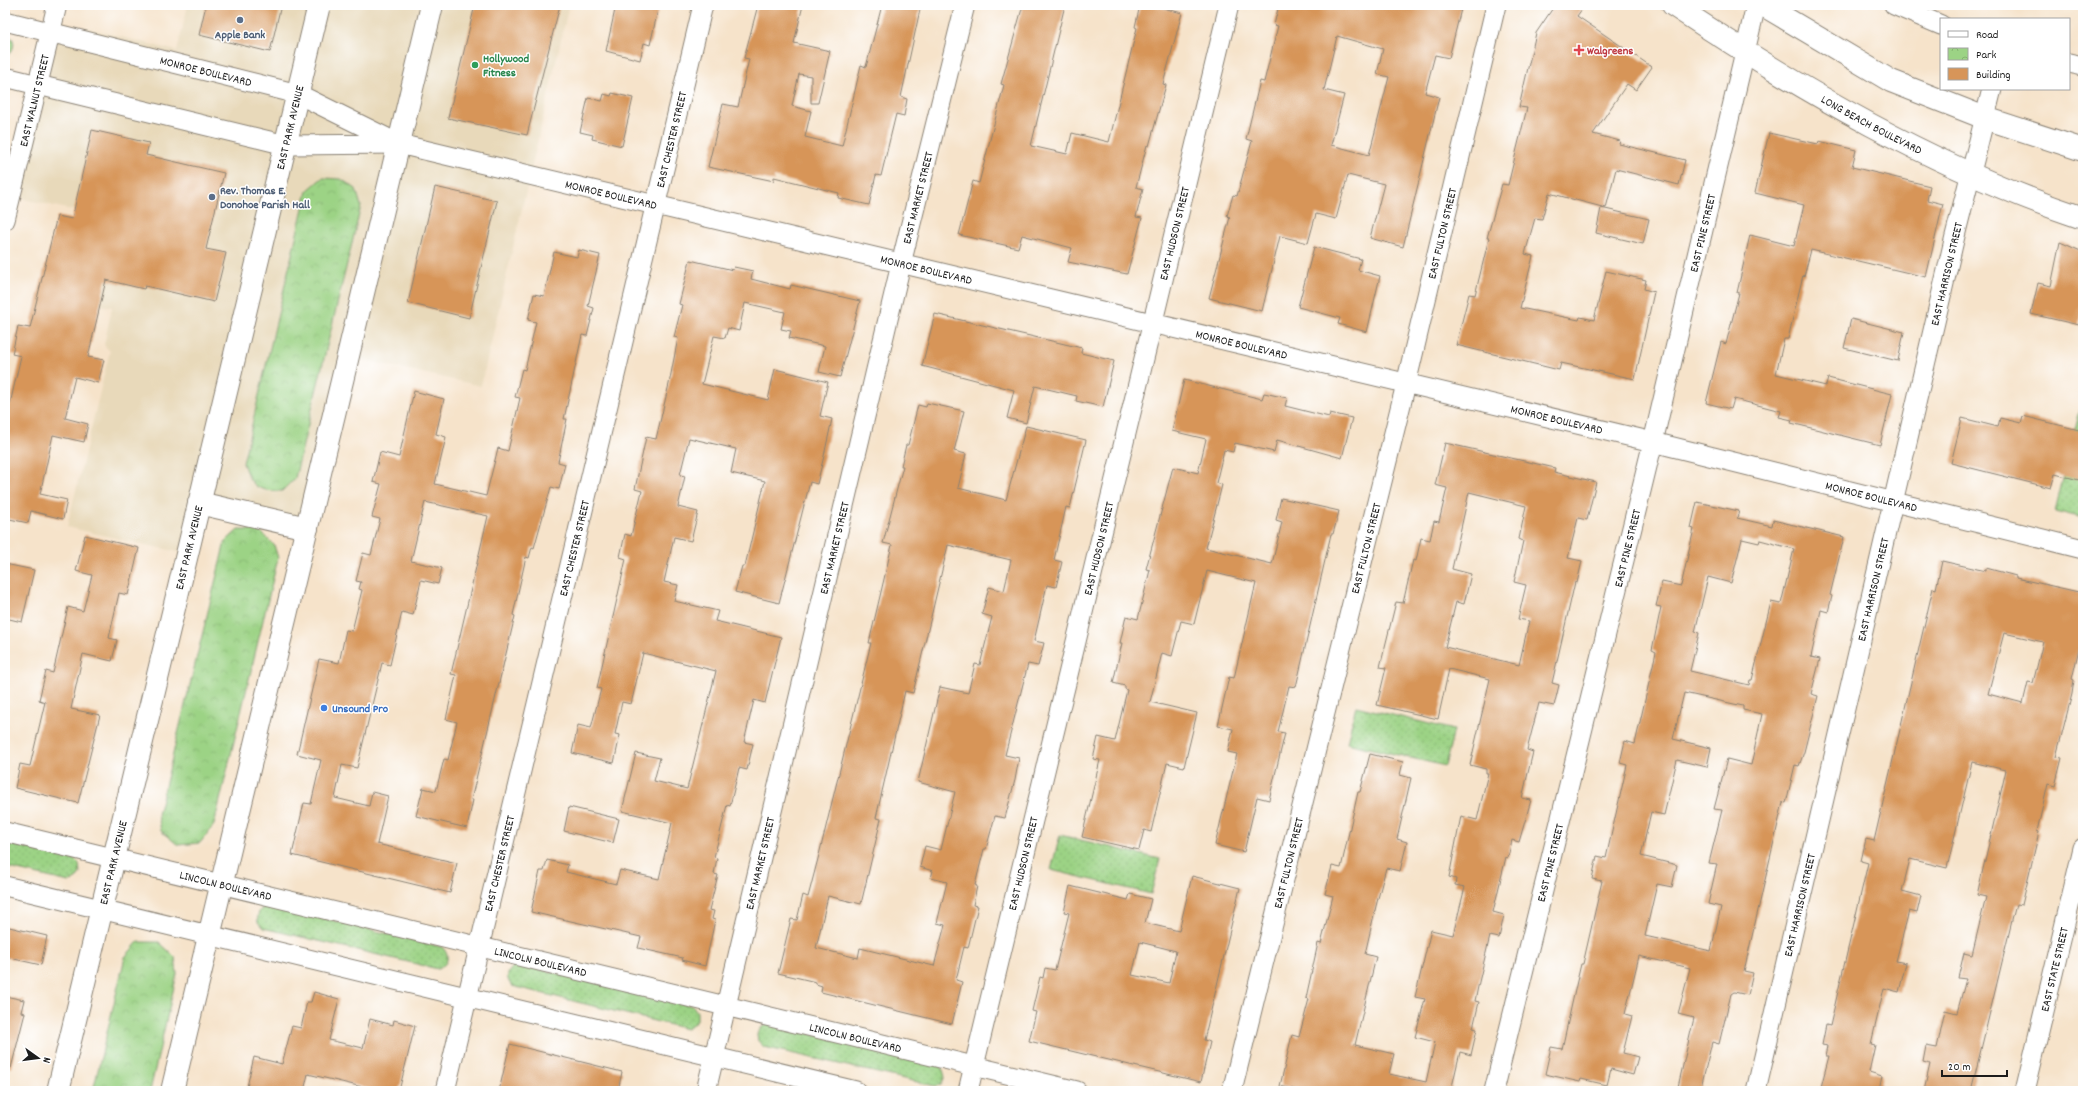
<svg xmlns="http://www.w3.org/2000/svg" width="2088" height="1096" font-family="Dekko,sans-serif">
<defs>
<pattern id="grass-dots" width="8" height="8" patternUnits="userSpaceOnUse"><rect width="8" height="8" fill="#9cd385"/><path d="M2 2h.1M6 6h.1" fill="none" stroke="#86b572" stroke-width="1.8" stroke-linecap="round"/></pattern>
<pattern id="park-crowns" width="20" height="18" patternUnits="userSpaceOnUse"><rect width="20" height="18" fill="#9cd385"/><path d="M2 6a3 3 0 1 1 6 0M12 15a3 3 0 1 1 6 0" fill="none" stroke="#86b572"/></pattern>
</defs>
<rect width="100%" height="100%" fill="#fff"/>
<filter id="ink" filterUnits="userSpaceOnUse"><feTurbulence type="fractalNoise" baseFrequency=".025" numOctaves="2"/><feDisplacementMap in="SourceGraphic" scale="8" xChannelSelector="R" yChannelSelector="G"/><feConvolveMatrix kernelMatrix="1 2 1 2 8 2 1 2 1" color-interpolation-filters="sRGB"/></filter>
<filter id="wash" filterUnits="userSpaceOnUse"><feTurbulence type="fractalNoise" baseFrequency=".012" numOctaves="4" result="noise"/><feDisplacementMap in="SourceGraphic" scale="16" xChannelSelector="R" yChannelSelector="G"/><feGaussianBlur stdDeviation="0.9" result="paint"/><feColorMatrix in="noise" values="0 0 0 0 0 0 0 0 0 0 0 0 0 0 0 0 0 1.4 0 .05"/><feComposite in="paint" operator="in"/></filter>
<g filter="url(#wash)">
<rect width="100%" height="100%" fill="#f6e3ca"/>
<path fill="#e8d9ba" d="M188,5H569L481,386L351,357L310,532L203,507L191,555L67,527L110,351L104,345L112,307L99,305L118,221L8,195L50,19L177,51Z"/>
<path fill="url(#grass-dots)" stroke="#5c7850" d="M5,34C18,37 15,52 5,57Z
M2082,402L2083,403V518L2055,511Z
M1356,706L1454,730L1445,766L1347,743Z
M1060,835L1160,859L1151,894L1051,870Z
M5,843L74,859L79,864L80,873L76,879L69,882L5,867Z
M268,905L442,947C450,955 449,964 438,969L263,928L258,922C257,913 259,909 268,905Z
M517,964L693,1006L697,1012V1020L687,1029L512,986C504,977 508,970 517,964Z
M769,1024L939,1065L943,1070L945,1077L941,1084L935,1086L764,1047L758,1041L757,1034L762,1027Z"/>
<path fill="url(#park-crowns)" stroke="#5c7850" d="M322,178L341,179L356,189L361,206L295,478L282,491C257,491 251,487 243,463L307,191Z
M238,530H259L274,545L278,558L214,825L200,843L178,845L161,831L158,815L225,542Z
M138,942H159L175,957L177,974L150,1091H93L125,957Z"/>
<g id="blocks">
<path fill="#d79559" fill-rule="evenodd" d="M206,5H281L270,52L199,35Z
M475,5H560L527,135L448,118Z
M616,5H659L650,45L644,43L640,60L606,51Z
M758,5H803L794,43L830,51L818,103H811V76L799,74L792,106L811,111L805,137L842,146L861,65L866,67L882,5H921L901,97L907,99L904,116L896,114L881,176L876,175L869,205L838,198L839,193L774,177V181L708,167L723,104L738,107L749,59L744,58Z
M1023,5H1065L1031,146L1067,154L1072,133L1109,142L1137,28L1135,27L1140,5H1152L1182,13L1163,84L1166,85L1159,110L1149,146L1147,145L1136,187L1143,189L1136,217L1142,218L1127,274L1068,262L1072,248L1022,235L1018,248L959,235L973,181L979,183L1004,85L1001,84Z
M1279,5H1462L1449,58L1435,55L1425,93L1439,97L1403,247L1370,238L1384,184L1348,175L1336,219L1316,214L1308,243L1280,236L1262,311L1209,298L1230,217L1227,216L1233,195L1237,196L1252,141L1246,139L1260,81L1264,82L1278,26L1274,25ZM1337,36L1383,49L1377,74L1389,77L1369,155L1331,145L1344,95L1324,90Z
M1555,5H1585L1577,16L1652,67L1636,90L1627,84L1593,134L1620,141L1619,144L1685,160L1679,185L1616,169L1606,208L1549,193L1542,219L1535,218L1525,254L1533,256L1520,308L1579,320L1580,317L1594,320L1606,271L1646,280L1644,289L1654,292L1635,379L1561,363L1559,370L1456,345L1469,294L1475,295L1489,238H1487L1502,184L1508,185L1527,108L1519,107L1536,33Z
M612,93L633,98L622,146L592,139L593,135L580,132L588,98L602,101L604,94L611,96Z
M92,130L149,143L146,155L224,173L206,249L226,253L214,302L145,286L144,289L106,280L88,357L104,360L98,383L75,377L65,418L88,424L84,442L53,435L40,494L67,500L63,519L31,511L28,523L5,518V402L10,404L21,356L12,354L18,326L30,328L57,216L72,219Z
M1769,133L1818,144L1819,141L1856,150L1852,167L1930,186L1927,200L1943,204L1926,277L1811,250L1804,276L1803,275L1788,339H1784L1776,374L1826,386L1828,378L1892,394L1880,445L1791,423L1792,420L1779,417L1781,411L1734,399L1731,409L1706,403L1721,342L1726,344L1739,293H1737L1750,235L1794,246L1804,205L1755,193Z
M435,187L497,201L469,318L408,303Z
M1601,208L1649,219L1643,244L1596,233Z
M2060,242L2083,252V310L2079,325L2031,314L2038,283L2051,286Z
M1314,247L1361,259L1358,270L1380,276L1367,332L1338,324L1340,318L1298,307Z
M579,250L600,255L588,306L594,308L587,336L582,335L564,419H567L558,462L565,464L559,489L551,487L534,548L532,547L529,558L526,557L513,615L515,616L471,800H473L467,828L416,816L423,788L436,791L444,759L448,760L457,722L446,719L456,675L451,674L488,516L425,502L411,561L442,568L438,584L421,580L413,615L402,612L390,665L382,663L357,768L342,765L335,798L369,806L372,792L388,796L377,844L457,863L450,893L292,855L304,803L311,804L321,760L297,754L319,659L339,663L346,630L352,631L362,590L359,589L361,582L356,581L363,553L371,555L380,519L372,517L381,484L373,482L380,452L399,457L414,391L444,399L436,434L446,437L435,484L486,496L498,448L508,451L520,398L515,397L522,369L525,370L536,322L528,320L534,294L544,296L554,252L577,257Z
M690,260L733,270L734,267L753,271L751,279L790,289L791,285L860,301L840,377L819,372L825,346L789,338L791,331L781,329L785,312L745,303L739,331L728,328L725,338L714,336L702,384L768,400L775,369L828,382L820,416L832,419L824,456L817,484L810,482L779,603L735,592L742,566H745L765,481L731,473L736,449L689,438L680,475L685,476L678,507L698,512L691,541L674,537L664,582L678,585L674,601L718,611L715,621L781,637L765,703L754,700L744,742L753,744L747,770L739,768L730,806L727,805L714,857L717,858L714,874L718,875L709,910L714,911L712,919L715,920L705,966L682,960L683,958L638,948L641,937L531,912L540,871H544L547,860L568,865L566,872L616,884L620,870L659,879L672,823L622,811L636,753L660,758L654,781L687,789L701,732L716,671L643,653L631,704L622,702L615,734L620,735L614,763L572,753L578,725L591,728L601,689L597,688L626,559L620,557L625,534L631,536L642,491L635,489L646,437L656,439L669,384L678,338L674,337L682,305L679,304Z
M935,314L1082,348L1081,353L1114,361L1103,407L1076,401L1077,396L1035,386L1026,423L1007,418L1014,390L922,366Z
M1851,319L1904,332L1898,361L1844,348Z
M1184,380L1262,399L1264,393L1287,398L1285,406L1329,417L1330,413L1352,418L1342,458L1277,440L1274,452L1235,443L1233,452L1224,450L1216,483L1222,485L1206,548L1272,564L1282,522L1276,520L1281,498L1339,511L1333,534H1331L1296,687L1289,686L1278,732L1285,733L1269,800L1257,797L1244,852L1215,845L1237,754L1228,752L1233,729L1218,726L1229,677L1234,678L1256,583L1207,571L1194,624L1181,621L1172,656L1162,653L1150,702L1197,713L1184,767L1167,763L1151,832L1144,830L1139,850L1082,837L1100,760L1093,759L1098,737L1115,741L1127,690L1125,689V686L1113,683L1122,643H1120L1126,616L1138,619L1150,570L1146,569L1173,467L1198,473L1206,439L1172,431Z
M927,403L964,411L954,451L966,454L958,488L1006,500L1026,426L1086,440L1070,508L1066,507L1054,560L1062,562L1056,587L1047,585L1034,641L1044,643L1038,666L1028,664L1005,755L1019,758L1015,780L1005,818L995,816L986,849H984L975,885L977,886L973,905L978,906L968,948L964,947L956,980L962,982L952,1024L821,992L822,986L816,984V982L778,973L791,919L797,920L803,895L808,897L819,855L871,643H869L892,545L883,543L903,466H901L906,445H908L918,405L926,407ZM948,545L1011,560L1004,591L989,587L982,614L992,617L980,665L975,664L968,693L940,687L918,782L955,792L941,850L925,846L920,867L933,871L931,878L947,882L937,923L945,925L934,966L860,948L858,958L816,948L828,896L861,904L881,819L876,818L905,691L913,693Z
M2023,416L2083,431V481L2055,474L2051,488L1951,463L1962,418L1998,427L2000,418L2021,423Z
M1445,443L1555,468L1554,472L1596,482L1587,520L1578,518L1568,558L1582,561L1577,583L1575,582L1552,683L1559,685L1554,706L1539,703L1527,750L1533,752L1522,798L1531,800L1519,842L1512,840L1508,858L1506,857L1493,912L1504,915L1499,938L1490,936L1479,982L1475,1001L1479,1002L1473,1028L1477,1029L1471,1055L1460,1052L1451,1091H1300L1280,1086L1292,1035L1299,1037L1309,999L1306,998L1318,943L1321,944L1333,896L1325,894L1332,866L1341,868L1358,792H1360L1370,754L1403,762L1400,775L1411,778L1397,839L1407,842L1400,871L1386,868L1376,906L1365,954L1376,957L1355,1045L1394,1054L1389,1074L1426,1082L1435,1042L1415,1037L1425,999L1415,997L1431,930L1453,935L1465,887L1455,885L1456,879L1449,877L1461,816L1477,820L1488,773H1486V769L1470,765L1490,679L1449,669L1438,719L1377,705L1386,668L1380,667L1396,602L1403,603L1413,560L1416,561L1421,538L1430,540L1434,521L1439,522L1447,488L1435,485ZM1469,492L1526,506L1519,539L1523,541L1514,582L1526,585L1518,619L1529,621L1519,665L1445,647L1456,602L1464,604L1471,574L1452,569Z
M1697,502L1739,511L1737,518L1772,526L1773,520L1844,537L1830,595L1832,596L1828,612L1821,610L1811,657L1820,659L1811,694L1818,696L1804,752L1799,766L1795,765L1786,803L1783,802L1744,971L1753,973L1748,995L1734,992L1731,994L1719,1044L1712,1042L1700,1091H1677L1694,1018L1678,1014L1690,968L1639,956L1625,1014L1632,1016L1623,1053L1638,1057L1633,1075L1611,1069L1607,1085L1581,1079L1580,1082L1545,1074L1551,1047L1562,1049L1577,981L1581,964H1583L1602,881L1592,879L1597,856L1606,858L1627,765L1620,763L1625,741L1635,744L1656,652L1652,650L1661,607L1656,606L1662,582L1681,586L1694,529L1691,528ZM1742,539L1759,543L1760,540L1794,549L1781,604L1771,602L1752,680H1750L1749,685L1690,671L1699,633L1695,632L1708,577L1731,583ZM1684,693L1743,706V710L1762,714L1751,765L1727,759L1714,809L1722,810L1709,863L1717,864L1708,904L1721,907L1711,951L1645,936L1657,884L1672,887L1677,865L1641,856L1651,812L1664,815L1677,760L1707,767L1711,748L1673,739Z
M85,535L139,548L128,595L119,593L109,638L117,640L112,661L83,654L71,709L100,715L78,803L15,788L20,764L30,766L45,702L39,700L46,671L53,673L68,607L83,611L92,575L76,571Z
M1942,561L1986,571V568L2016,576V578L2083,593V631L2072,679L2074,680L2072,694L2056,757L2062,758L2055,786L2048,784L2037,831L2039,832L2022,905L2016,904L1971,1091H1924L1930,1064L1923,1062L1926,1046L1937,1048L1945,1010L1957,1013L1966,979L1958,978L1964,953L1972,955L1986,897L1977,895L2006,770L1972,762L1947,868L1910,859L1902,891L1921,896L1917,913L1909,911L1896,961L1906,963L1899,992L1884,988L1871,1044L1875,1045L1869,1072L1882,1076L1879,1091H1820L1829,1056H1826L1828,1046L1822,1045L1826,1025L1830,1026L1868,863L1861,861L1866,839L1874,841L1933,588L1936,589ZM2004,633L2043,642L2033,683L2028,682L2023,703L1988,694Z
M5,564L34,570L22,622L5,618Z
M569,807L619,819L613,843L564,831Z
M1192,876L1240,888L1204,1040L1210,1042L1201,1082L1029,1041L1036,1012L1032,1011L1040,977L1043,978L1045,968L1055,970L1069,913L1064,912L1070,886L1128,900L1130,894L1151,899L1145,923L1179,931ZM1140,942L1176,951L1169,983L1132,975Z
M5,926L47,936L41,965L5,957Z
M314,992L339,999L329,1040L363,1048L370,1019L393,1025L394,1020L415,1026L399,1091H379L308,1074L304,1091H246L254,1057L282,1064L292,1026L301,1028L307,1002H311Z
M5,996L24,1000L21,1012L25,1013L11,1068L5,1067Z
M510,1044L622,1072L618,1091H499Z"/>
</g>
</g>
<g filter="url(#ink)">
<use href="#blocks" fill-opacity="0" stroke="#898073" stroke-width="1"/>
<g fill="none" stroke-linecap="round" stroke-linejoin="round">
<g stroke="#898073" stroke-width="21">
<g id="street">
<path d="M1894,5L1941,25"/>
<path id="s1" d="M5,21L298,94L399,144L286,145L5,77"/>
<path d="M2069,63L2083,66"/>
<path id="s2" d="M399,144L1653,442L2083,549"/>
<path id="s3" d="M5,220L57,5"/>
<path id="s4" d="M5,832L1077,1091"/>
<path d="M5,886L856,1091"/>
<path id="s5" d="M445,1091L703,5"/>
<path id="s6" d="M706,1091L901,264L965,5"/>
<path id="s7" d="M968,1091L1229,5"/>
<path id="s8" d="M1232,1091L1406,384L1496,5"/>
<path id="s9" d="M1494,1091L1653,442L1756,5"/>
<path id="s10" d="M1756,1091L1955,236L1992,89"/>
<path id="s11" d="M2025,1091L2083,848"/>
</g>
</g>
<g stroke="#898073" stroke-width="24">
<g id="primary">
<path id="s12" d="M1673,5C1801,90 1937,169 2083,218"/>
<path d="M1763,5L1891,81L1985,118L2083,150"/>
</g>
</g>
<g stroke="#898073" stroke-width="24">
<g id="highway">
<path d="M199,503L307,528"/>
<path id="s13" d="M58,1091L319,5"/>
<path d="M172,1091L432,5"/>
</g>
</g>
<use href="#street" stroke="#fff" stroke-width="19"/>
<use href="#primary" stroke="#fff" stroke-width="22"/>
<use href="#highway" stroke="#fff" stroke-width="22"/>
</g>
</g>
<g fill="#5c6f8a" stroke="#fff" stroke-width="1.5">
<circle cx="240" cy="20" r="4"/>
<circle cx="212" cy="197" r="4"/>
</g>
<path fill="#e0444e" stroke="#fff" stroke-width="1.5" d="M1577 44h4v4h4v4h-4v4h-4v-4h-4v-4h4z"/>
<circle fill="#2e9e5b" stroke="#fff" stroke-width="1.5" cx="475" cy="65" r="4"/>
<circle fill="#3f7fe0" stroke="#fff" stroke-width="1.5" cx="324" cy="708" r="4"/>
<g text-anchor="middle" stroke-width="3" stroke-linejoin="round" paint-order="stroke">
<g font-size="12" font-weight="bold" fill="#4e5e75" stroke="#fff">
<text x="240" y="38">Apple Bank</text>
<text x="220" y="194" text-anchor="start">Rev. Thomas E.<tspan x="220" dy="14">Donohoe Parish Hall</tspan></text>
</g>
<g font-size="12" font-weight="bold" fill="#be3a42" stroke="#fff" text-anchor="start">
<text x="1587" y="54">Walgreens</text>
</g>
<g font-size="12" font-weight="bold" fill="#27864d" stroke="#fff" text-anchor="start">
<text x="483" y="62">Hollywood<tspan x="483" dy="14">Fitness</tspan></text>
</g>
<g font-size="12" fill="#1c1c1c" stroke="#fff">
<text dy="4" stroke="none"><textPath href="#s1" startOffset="207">MONROE BOULEVARD</textPath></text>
<text dy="4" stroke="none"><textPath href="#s3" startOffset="123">EAST WALNUT STREET</textPath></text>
<text dy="4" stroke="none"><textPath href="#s12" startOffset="232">LONG BEACH BOULEVARD</textPath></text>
<text dy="4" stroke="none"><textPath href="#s13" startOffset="991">EAST PARK AVENUE</textPath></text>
<text dy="4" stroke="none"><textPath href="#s5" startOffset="978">EAST CHESTER STREET</textPath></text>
<text dy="4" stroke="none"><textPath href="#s2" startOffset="218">MONROE BOULEVARD</textPath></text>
<text dy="4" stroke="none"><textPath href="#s6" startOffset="918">EAST MARKET STREET</textPath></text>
<text dy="4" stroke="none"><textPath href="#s7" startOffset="882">EAST HUDSON STREET</textPath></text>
<text dy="4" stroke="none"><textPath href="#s8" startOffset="883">EAST FULTON STREET</textPath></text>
<text dy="4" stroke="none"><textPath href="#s9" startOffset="883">EAST PINE STREET</textPath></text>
<text dy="4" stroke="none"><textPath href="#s2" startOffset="542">MONROE BOULEVARD</textPath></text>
<text dy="4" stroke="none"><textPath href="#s10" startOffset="839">EAST HARRISON STREET</textPath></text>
<text dy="4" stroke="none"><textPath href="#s2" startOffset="866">MONROE BOULEVARD</textPath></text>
<text dy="4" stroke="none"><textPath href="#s2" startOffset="1190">MONROE BOULEVARD</textPath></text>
<text dy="4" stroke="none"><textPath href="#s2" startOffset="1514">MONROE BOULEVARD</textPath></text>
<text dy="4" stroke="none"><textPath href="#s13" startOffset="559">EAST PARK AVENUE</textPath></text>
<text dy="4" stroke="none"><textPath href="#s5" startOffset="558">EAST CHESTER STREET</textPath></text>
<text dy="4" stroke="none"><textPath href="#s6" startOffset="558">EAST MARKET STREET</textPath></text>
<text dy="4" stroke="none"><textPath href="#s7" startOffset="558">EAST HUDSON STREET</textPath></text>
<text dy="4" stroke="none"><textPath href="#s8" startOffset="559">EAST FULTON STREET</textPath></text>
<text dy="4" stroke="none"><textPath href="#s9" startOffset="559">EAST PINE STREET</textPath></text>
<text dy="4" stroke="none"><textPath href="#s10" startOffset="515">EAST HARRISON STREET</textPath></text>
<text dy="4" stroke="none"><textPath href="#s13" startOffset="235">EAST PARK AVENUE</textPath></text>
<text dy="4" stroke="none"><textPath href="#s5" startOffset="234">EAST CHESTER STREET</textPath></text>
<text dy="4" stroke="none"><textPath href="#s6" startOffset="234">EAST MARKET STREET</textPath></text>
<text dy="4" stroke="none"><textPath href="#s7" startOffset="234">EAST HUDSON STREET</textPath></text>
<text dy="4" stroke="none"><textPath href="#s8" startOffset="235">EAST FULTON STREET</textPath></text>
<text dy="4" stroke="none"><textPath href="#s9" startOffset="235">EAST PINE STREET</textPath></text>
<text dy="4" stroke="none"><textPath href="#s4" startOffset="227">LINCOLN BOULEVARD</textPath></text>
<text dy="4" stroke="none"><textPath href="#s10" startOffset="191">EAST HARRISON STREET</textPath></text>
<text dy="4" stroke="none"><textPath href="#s4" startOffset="551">LINCOLN BOULEVARD</textPath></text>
<text dy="4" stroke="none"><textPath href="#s11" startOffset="125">EAST STATE STREET</textPath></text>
<text dy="4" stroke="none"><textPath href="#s4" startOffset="875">LINCOLN BOULEVARD</textPath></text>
</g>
<g font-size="12" font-weight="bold" fill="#366cbe" stroke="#fff" text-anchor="start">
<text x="332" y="712">Unsound Pro</text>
</g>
</g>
<rect width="2088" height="1096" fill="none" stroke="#fff" stroke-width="20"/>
<rect x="1940" y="18" width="130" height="72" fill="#ffffff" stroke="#a4a4a4"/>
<rect x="1948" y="31" width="20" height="6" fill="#ffffff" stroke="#a4a4a4"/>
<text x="1976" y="38" font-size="12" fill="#1c1c1c">Road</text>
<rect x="1948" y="48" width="20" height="12" fill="url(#park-crowns)" stroke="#a4a4a4"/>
<text x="1976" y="58" font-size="12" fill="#1c1c1c">Park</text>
<rect x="1948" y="68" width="20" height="12" fill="#d79559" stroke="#a4a4a4"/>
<text x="1976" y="78" font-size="12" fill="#1c1c1c">Building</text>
<g transform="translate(38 1058) rotate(104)" stroke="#ffffff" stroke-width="3" paint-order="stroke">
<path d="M0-3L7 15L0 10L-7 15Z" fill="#1c1c1c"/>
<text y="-6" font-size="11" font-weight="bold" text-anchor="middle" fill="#1c1c1c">N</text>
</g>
<path d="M1942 1070v6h65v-6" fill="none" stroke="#1c1c1c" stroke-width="2"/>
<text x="1948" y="1070" font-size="12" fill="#1c1c1c" stroke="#ffffff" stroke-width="3" paint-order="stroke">20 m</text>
</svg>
